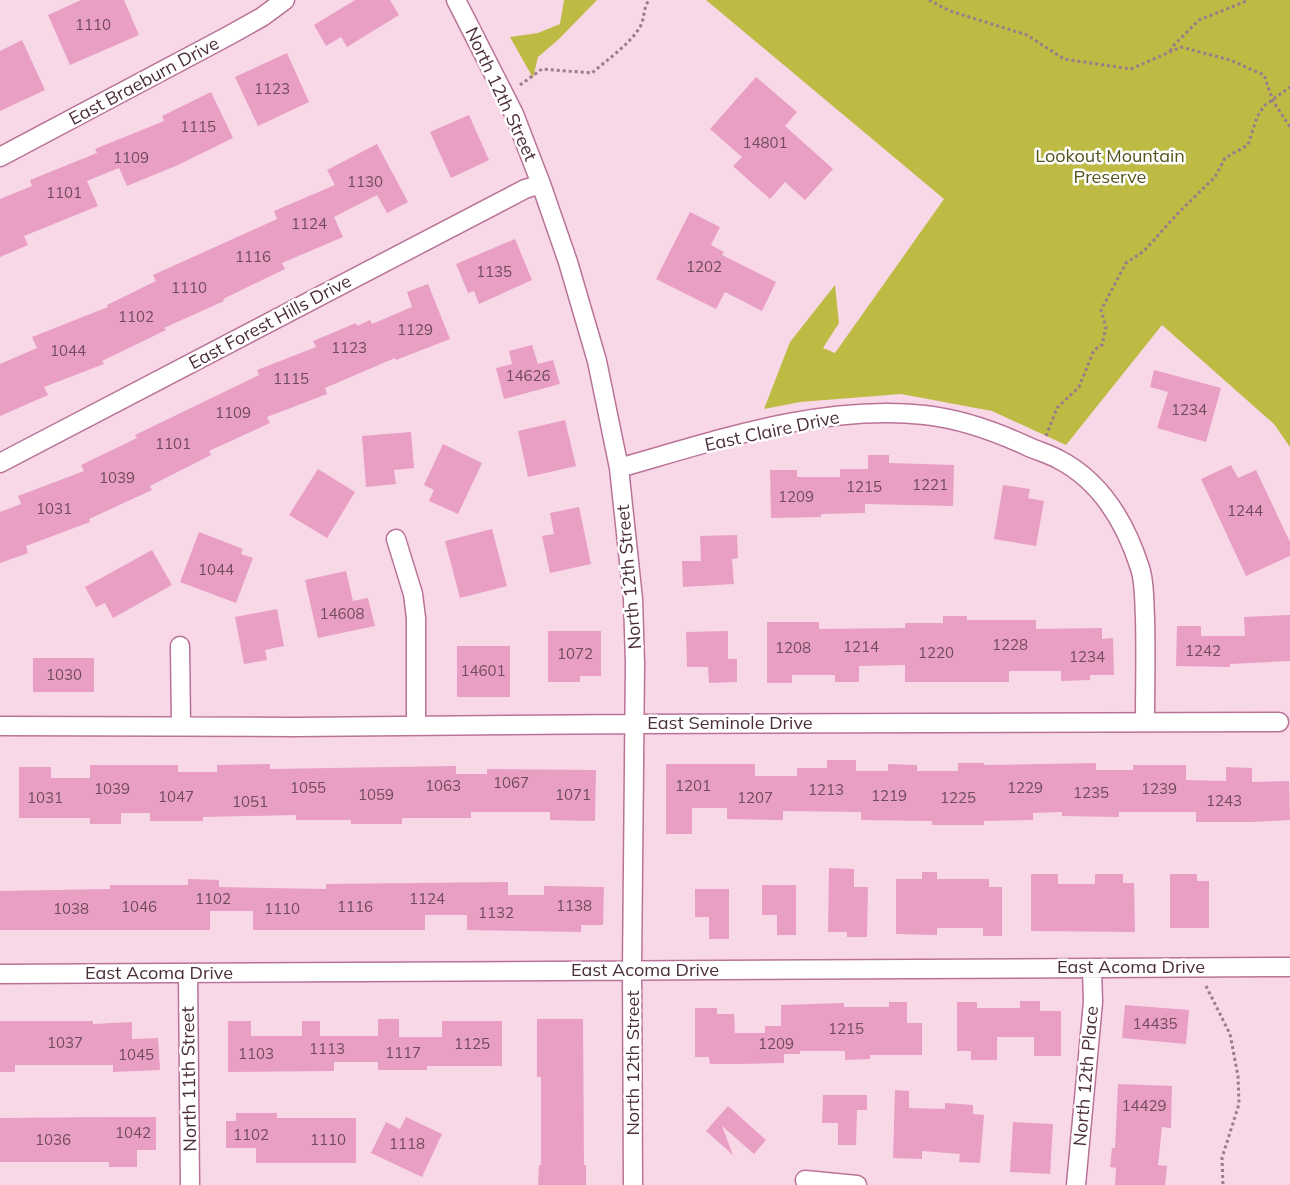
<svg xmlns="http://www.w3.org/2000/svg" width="1290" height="1185" font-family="Mulish,sans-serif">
<rect width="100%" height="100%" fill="#f8d8e7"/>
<path fill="#bdbb44" d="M564,0H597L559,39L538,57L533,78L510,37L538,33L560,24Z
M706,0H1290V447L1274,424L1162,325L1066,445L992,411L901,394L800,402L764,409L790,342L835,285L839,323L823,348L835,353L944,199Z"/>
<path fill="#e89fc3" d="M81,0H124L139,35L70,65L48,15Z
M355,0H390L399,15L347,47L341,37L326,46L314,25Z
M22,40L45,90L0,111V51Z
M287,53L309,102L258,126L235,77Z
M756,77L797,112L785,126L833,169L805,200L785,182L770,199L733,166L742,157L710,129Z
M211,92L233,138L178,165L127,186L119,168L87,181L98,206L24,236L28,245L0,257V199L32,186L30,180L97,153L95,149L164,121L162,116Z
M469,115L489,160L451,178L430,132Z
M377,144L408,202L387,213L377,195L334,217L343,237L282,263L285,269L223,299L224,301L164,328L166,330L102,361L104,364L44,387L48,395L0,416V364L37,348L32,337L108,307L107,305L156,281L153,275L277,219L274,211L335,185L327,170Z
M690,212L720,227L711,245L724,252L722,255L776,282L762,311L725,292L716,309L656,279Z
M515,239L532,280L479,304L474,291L468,293L456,264Z
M428,284L450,339L396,360L395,358L325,388L327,394L267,417L270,423L209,451L211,455L150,486L152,490L89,519L90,522L26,546L28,553L0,563V512L21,504L18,496L84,471L81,465L137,438L135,435L259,375L257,370L316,347L313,341L356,323L357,326L370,320L372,324L412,307L407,292Z
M532,345L538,364L553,360L560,384L504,399L496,368L512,364L509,351Z
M1154,370L1221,388L1206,442L1157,428L1168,392L1150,387Z
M565,420L576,466L528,477L518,431Z
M411,432L414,468L394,470L396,484L366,487L362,436Z
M443,444L482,463L458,514L429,501L434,490L424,485Z
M868,455H889V463L954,465L953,506L865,504V513L821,514V517L771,518L770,470H797V477H840V469H868Z
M1231,465L1238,478L1256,470L1290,542V556L1246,576L1201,479Z
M318,469L355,492L327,538L289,515Z
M1003,485L1030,489L1028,498L1044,501L1036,546L994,539Z
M579,507L591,564L550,573L542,536L554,534L550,513Z
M492,529L507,586L460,598L445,541Z
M199,532L243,549L241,554L253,558L236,603L180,582Z
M737,535L738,558L732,559L734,584L683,587L682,561H701L700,536Z
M152,550L172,585L113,618L105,603L96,607L85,587Z
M346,571L353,601L368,598L375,626L318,638L305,580Z
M277,609L284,646L265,650L267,660L244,664L235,617Z
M1290,615V661L1230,664V667L1176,666L1177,626H1201V636H1245L1244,617Z
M943,616H967V620H1036V629L1102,628V639L1113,638L1114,675H1090V680L1061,681V671H1009V682H905V665L859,666V682H835V675H792V683H767V622H819V629L905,628V623H943Z
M548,631H601V676H580V682H548Z
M728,631V659H737V682L709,683L708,667H687L686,632Z
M457,646H510V697H457Z
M33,658H94V692H33Z
M827,760H856V771H888V764L917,765V771H958V763H984V765L1096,763V770H1133V765H1186V780L1226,781V767L1252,768V782L1289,781L1290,820L1252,822H1196V812H1119V817L1062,816V812L1033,813V820L984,821V825H932V821L861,820V812L783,811V820L727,819V808H692V834H666V764H755V776H797V768H827Z
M270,764V769L456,766V774H487V769L596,770L595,821L550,820V812H471V818H402V824H351V820H296V815L203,817V821H150V813H121V824H90V818H19V767H51V778H90V765H178V772H217V765Z
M829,868L854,869V887H868L867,937H847V932H828Z
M922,872H937V879H989V887H1002V936H983V928H937V935L896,934V879H922Z
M1031,874H1058V884H1095V874H1123V883H1134L1135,932L1031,931Z
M1170,874H1197V881H1209V928H1170Z
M188,879L219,880V887L326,889V884L508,882V895H544V886L604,887L603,925H581V932L467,930V915H425V930H253V911H210V930H0V891L110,889V885H188Z
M762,885H796V935H777V915H762Z
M695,889H729V939H709V917H695Z
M1020,1001H1040V1011H1061V1056H1034V1037H997V1060H971V1051H957V1002H977V1008H1020Z
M889,1002H907V1023H922V1055H870V1059L845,1060V1051H800V1054H784V1063L735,1064H710L709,1057H695V1008H717V1014H734L735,1033H765V1026H781V1005L844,1003V1007H889Z
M1125,1005L1189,1010L1186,1044L1122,1038Z
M378,1019H399V1037H442V1021H502V1066H427V1070H378V1062H334V1071L228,1072V1021H251V1036H302V1021H320V1036H378Z
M537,1019H583L584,1165H586V1185H538L539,1165H541V1077H537Z
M0,1021H93V1024L132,1022V1039L158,1038L160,1070L113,1072V1065H15V1072H0Z
M1118,1084L1172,1086L1171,1128L1162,1127L1158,1165L1167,1166L1165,1185H1115L1116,1168L1110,1167L1112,1148H1115Z
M895,1090L909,1091V1108L945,1109V1103L973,1105V1114L984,1115L980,1163L959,1162L960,1154L922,1151V1159L893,1158Z
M823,1095H867V1110H857L856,1145H838V1123H822Z
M728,1106L766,1140L754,1154L722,1126L733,1155L706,1131Z
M236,1113H277V1118H356V1163H256V1148H226V1121H236Z
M109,1117H156V1150H137V1167H109V1162H0V1118Z
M406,1117L442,1134L422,1177L371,1153L386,1122L400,1129Z
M1013,1122L1053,1124L1050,1174L1010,1172Z"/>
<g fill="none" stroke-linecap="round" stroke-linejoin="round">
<g stroke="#b97397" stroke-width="21">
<path id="street" d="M456,0L514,114L541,184L568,262L597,361L619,468L633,599L635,663L632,970L633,1185
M0,157L228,36L262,17L285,0
M0,463L525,189L541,184
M619,468C718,440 821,404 925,415C961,419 997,432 1029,447C1038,451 1049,454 1058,459C1101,481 1126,524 1140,568C1145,583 1144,602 1145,618C1146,653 1145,687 1145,722
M396,539L413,594L416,618V726
M180,646L181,725
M0,726L295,727L635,724L1279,722
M188,973L190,1185
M0,974L1290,967
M805,1180L857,1185
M1076,1185L1093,1002L1092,968"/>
</g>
<path stroke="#9b7c8b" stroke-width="3" stroke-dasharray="3 3" stroke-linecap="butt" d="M929,0L950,11L1027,35L1064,59L1131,69L1181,47L1230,60L1264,75L1273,101L1290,127
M1170,51L1173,46L1199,20L1249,0
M520,85L542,69L592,73C608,59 629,45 640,27C645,18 643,8 649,0
M1046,436L1057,408L1079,387L1094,350L1102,345L1106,327L1101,310L1126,263L1144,251L1179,212L1215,177L1225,158L1248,145L1257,117L1264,106L1290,87
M1206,986L1230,1034L1238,1076L1239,1104L1222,1158L1223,1185"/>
<use href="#street" stroke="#fff" stroke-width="18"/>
</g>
<g text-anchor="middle" stroke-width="5" stroke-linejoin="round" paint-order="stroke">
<g font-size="15" fill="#724a5e">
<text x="93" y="30">1110</text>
<text x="272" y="94">1123</text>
<text x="198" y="132">1115</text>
<text x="765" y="148">14801</text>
<text x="131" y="163">1109</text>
<text x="365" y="187">1130</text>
<text x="64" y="198">1101</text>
<text x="309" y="229">1124</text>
<text x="253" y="262">1116</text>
<text x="704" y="272">1202</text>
<text x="494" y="277">1135</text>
<text x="189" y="293">1110</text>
<text x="136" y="322">1102</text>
<text x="415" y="335">1129</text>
<text x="349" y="353">1123</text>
<text x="68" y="356">1044</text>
<text x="528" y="381">14626</text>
<text x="291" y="384">1115</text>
<text x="1189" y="415">1234</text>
<text x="233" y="418">1109</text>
<text x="173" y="449">1101</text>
<text x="117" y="483">1039</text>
<text x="930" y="490">1221</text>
<text x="864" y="492">1215</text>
<text x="796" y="502">1209</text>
<text x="54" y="514">1031</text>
<text x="1245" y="516">1244</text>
<text x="216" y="575">1044</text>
<text x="342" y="619">14608</text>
<text x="1010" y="650">1228</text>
<text x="861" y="652">1214</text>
<text x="793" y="653">1208</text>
<text x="1203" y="656">1242</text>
<text x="936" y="658">1220</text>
<text x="575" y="659">1072</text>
<text x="1087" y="662">1234</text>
<text x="483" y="676">14601</text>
<text x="64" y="680">1030</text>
<text x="511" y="788">1067</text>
<text x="443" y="791">1063</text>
<text x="693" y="791">1201</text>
<text x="308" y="793">1055</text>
<text x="1025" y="793">1229</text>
<text x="112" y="794">1039</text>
<text x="1159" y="794">1239</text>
<text x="826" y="795">1213</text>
<text x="1091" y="798">1235</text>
<text x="376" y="800">1059</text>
<text x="573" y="800">1071</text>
<text x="889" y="801">1219</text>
<text x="176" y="802">1047</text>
<text x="45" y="803">1031</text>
<text x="755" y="803">1207</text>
<text x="958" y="803">1225</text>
<text x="1224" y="806">1243</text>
<text x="250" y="807">1051</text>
<text x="213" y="904">1102</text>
<text x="427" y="904">1124</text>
<text x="574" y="911">1138</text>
<text x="139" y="912">1046</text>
<text x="355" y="912">1116</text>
<text x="71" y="914">1038</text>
<text x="282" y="914">1110</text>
<text x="496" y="918">1132</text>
<text x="1155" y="1029">14435</text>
<text x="846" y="1034">1215</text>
<text x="65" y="1048">1037</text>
<text x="472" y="1049">1125</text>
<text x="776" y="1049">1209</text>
<text x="327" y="1054">1113</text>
<text x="403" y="1058">1117</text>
<text x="256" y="1059">1103</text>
<text x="136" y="1060">1045</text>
<text x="1144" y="1111">14429</text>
<text x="133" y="1138">1042</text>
<text x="251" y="1140">1102</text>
<text x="53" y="1145">1036</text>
<text x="328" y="1145">1110</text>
<text x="407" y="1149">1118</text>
</g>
<g font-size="18" fill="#4b2d3c" stroke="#fff">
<text transform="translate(144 81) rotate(-28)" y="6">East Braeburn Drive</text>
<text transform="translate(501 94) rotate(65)" y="6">North 12th Street</text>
<text transform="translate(270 322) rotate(-28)" y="6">East Forest Hills Drive</text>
<text transform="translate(772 431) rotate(-12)" y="6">East Claire Drive</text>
<text transform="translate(629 577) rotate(-95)" y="6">North 12th Street</text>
<text x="730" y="729">East Seminole Drive</text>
<text x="1131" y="973">East Acoma Drive</text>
<text x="645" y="976">East Acoma Drive</text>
<text x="159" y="979">East Acoma Drive</text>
<text transform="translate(633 1063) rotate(-90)" y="6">North 12th Street</text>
<text transform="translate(1086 1076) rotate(-85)" y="6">North 12th Place</text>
<text transform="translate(189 1079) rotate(-91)" y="6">North 11th Street</text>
</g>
<g font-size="18" fill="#55541d" stroke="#fff">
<text x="1110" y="162">Lookout Mountain<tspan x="1110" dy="21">Preserve</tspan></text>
</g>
</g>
</svg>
